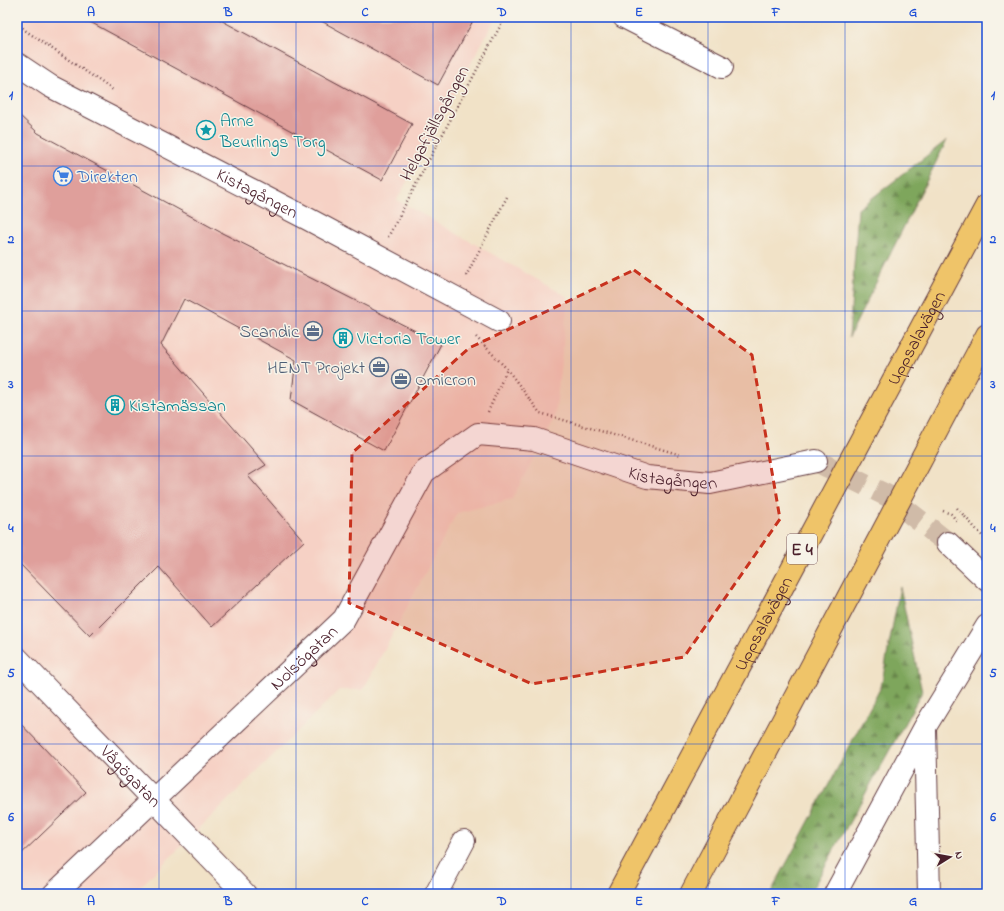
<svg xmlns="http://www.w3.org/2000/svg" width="1004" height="911" font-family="'Indie Flower',sans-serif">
<defs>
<pattern id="forest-firs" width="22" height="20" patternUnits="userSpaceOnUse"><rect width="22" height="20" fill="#7ea65c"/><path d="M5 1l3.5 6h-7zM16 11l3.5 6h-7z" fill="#69874c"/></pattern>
</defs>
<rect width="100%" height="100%" fill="#f7f3e8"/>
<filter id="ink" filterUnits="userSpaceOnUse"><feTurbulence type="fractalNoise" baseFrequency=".025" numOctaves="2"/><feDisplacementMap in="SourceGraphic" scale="8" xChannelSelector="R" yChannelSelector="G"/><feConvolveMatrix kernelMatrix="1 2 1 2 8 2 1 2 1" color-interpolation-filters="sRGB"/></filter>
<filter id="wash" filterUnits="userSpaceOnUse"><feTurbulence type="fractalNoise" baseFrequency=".012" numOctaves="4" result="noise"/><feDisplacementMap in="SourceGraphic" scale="16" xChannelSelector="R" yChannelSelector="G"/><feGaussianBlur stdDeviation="0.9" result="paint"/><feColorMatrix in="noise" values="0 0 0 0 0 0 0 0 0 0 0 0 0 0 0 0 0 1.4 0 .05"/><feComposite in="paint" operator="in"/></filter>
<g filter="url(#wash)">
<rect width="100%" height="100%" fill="#f1e2c7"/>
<path fill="#f6d1c5" d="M17,17H496L397,200L568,297L555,417L512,499L457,513L363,690H339L133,894H17Z"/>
<path fill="url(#forest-firs)" stroke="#646244" d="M947,140L849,337L858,209Z
M900,587L922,692L814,886L812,894H770L881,687Z"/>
<g id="blocks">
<path fill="#df9f9b" d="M81,17H215L412,124L382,180Z
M314,17H475L438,85Z
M17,113L38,133L220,232L441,344L384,451L291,400L296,360L184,299L161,345L266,465L248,476L304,541L212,627L159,567L90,636L17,561Z
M17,720L86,792L17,858Z"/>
</g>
</g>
<g filter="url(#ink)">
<use href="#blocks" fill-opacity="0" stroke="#633c42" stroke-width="1"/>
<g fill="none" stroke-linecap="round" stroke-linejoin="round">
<path stroke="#d0bba8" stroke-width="22" stroke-dasharray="22 11" stroke-linecap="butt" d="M816,461L888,496L948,543"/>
<g stroke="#633c42" stroke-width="24">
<g id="minor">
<path d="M624,17L722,67"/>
<path id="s1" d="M17,64L50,86L308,219L499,321"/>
<path d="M948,543L987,580"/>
<path id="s2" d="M17,658L245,894"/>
<path d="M925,728L929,894"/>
<path id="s3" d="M54,894L344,619L424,472L478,434L534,439L647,477L710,483L816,461"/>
<path d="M436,894L464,841"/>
<path d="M835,894L925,727L987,626"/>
</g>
</g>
<g stroke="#633c42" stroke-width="24">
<g id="highway">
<path id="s4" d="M618,894L987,205"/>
<path d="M691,894L987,335"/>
</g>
</g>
<path stroke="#633c42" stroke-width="2.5" stroke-dasharray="1 3" stroke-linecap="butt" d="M17,22L26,31L113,90
M388,237L505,17
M466,276L508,195
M476,337L507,369L540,413L681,455
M488,412L507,369
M957,508L987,541
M943,511L951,514L957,521"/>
<use href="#minor" stroke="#fff" stroke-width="22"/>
<use href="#highway" stroke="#efc469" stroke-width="22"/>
</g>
</g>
<path fill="#c8321e" fill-opacity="0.2" stroke="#c8321e" stroke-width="3" stroke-dasharray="8 5" stroke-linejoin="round" d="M634,270L752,355L780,519L684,657L532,684L349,603L352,453L469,348Z"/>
<path fill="none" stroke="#1d4ed8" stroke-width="1" stroke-opacity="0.55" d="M159,17V894M296,17V894M433,17V894M571,17V894M708,17V894M845,17V894M17,166H987M17,311H987M17,456H987M17,600H987M17,744H987"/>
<defs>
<g id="sight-ring" transform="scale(1)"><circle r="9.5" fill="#f7f3e8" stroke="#0f9aa8" stroke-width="1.5"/><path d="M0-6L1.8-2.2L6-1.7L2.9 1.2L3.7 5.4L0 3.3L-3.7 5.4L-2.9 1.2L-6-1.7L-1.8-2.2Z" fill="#0f9aa8"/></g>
<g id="supermarket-ring" transform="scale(1)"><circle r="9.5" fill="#f7f3e8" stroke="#3f7fe0" stroke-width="1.5"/><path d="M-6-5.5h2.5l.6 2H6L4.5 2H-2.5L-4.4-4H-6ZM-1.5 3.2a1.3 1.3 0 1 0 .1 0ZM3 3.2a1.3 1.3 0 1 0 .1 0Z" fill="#3f7fe0"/></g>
<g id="office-ring" transform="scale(1)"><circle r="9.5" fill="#f7f3e8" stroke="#5c6f8a" stroke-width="1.5"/><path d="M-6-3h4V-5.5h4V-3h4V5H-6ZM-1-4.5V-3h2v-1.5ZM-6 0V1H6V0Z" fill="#5c6f8a"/></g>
<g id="building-ring" transform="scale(1)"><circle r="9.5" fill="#f7f3e8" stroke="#0f9aa8" stroke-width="1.5"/><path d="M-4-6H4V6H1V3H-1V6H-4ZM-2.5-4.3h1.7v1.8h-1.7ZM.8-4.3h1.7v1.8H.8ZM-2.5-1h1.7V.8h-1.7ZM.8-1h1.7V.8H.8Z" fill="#0f9aa8"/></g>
</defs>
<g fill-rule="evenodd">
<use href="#sight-ring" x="206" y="130"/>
<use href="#supermarket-ring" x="63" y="176"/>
<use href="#office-ring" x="313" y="331"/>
<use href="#building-ring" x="343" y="338"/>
<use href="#office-ring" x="379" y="367"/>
<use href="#office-ring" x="401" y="379"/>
<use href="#building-ring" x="115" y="405"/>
</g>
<g text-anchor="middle" stroke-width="3" stroke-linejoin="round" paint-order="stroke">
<rect fill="#f7f3e8" stroke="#7e5f64" stroke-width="1" x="787" y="534" width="30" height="30" rx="3"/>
<g font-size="17" font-weight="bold" fill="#4a1f2b">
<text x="802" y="555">E 4</text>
</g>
<g font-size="18" fill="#0d838f" stroke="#f7f3e8" text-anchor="start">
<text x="220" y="126">Arne<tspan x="220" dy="21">Beurlings Torg</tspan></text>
<text x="357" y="344">Victoria Tower</text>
<text x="129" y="411">Kistamässan</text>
</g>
<g font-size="18" fill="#4a1f2b" stroke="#f7f3e8">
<text transform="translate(434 123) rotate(-62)" y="6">Helgafjällsgången</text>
<text dy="6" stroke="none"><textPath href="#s1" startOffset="273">Kistagången</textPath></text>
<text dy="6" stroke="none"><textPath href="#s4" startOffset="631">Uppsalavägen</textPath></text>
<text dy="6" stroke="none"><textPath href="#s3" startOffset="834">Kistagången</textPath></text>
<text dy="6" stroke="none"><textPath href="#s4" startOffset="307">Uppsalavägen</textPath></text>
<text dy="6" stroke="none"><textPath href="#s3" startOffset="344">Nolsögatan</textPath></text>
<text dy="6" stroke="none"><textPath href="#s2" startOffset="164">Vågögatan</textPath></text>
</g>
<g font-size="18" fill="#366cbe" stroke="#f7f3e8" text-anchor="start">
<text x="77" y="182">Direkten</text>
</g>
<g font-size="18" fill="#4e5e75" stroke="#f7f3e8" text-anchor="end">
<text x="299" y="337">Scandic</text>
<text x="365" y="373">HENT Projekt</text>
<text x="415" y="385" text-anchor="start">Omicron</text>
</g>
</g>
<rect width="1004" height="911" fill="none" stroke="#f7f3e8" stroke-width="44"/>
<g transform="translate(950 857) rotate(79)" stroke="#f7f3e8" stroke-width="3" paint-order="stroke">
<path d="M0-3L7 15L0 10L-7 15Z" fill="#4a1f2b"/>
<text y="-6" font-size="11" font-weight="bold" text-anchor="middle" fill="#4a1f2b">N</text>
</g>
<rect x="22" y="22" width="960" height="867" fill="none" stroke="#1d4ed8" stroke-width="1.5"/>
<g font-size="13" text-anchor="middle" font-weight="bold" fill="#1d4ed8">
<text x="91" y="16">A</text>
<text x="228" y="16">B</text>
<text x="365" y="16">C</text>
<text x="502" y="16">D</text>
<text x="639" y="16">E</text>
<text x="776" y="16">F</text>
<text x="913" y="16">G</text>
<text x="11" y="99">1</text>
<text x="993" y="99">1</text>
<text x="11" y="243">2</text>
<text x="993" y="243">2</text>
<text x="11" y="388">3</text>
<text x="993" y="388">3</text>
<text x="11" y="532">4</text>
<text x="993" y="532">4</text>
<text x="11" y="677">5</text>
<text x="993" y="677">5</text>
<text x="11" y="821">6</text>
<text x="993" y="821">6</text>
<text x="91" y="905">A</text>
<text x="228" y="905">B</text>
<text x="365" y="905">C</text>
<text x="502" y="905">D</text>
<text x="639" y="905">E</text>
<text x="776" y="905">F</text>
<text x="913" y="905">G</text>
</g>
</svg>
